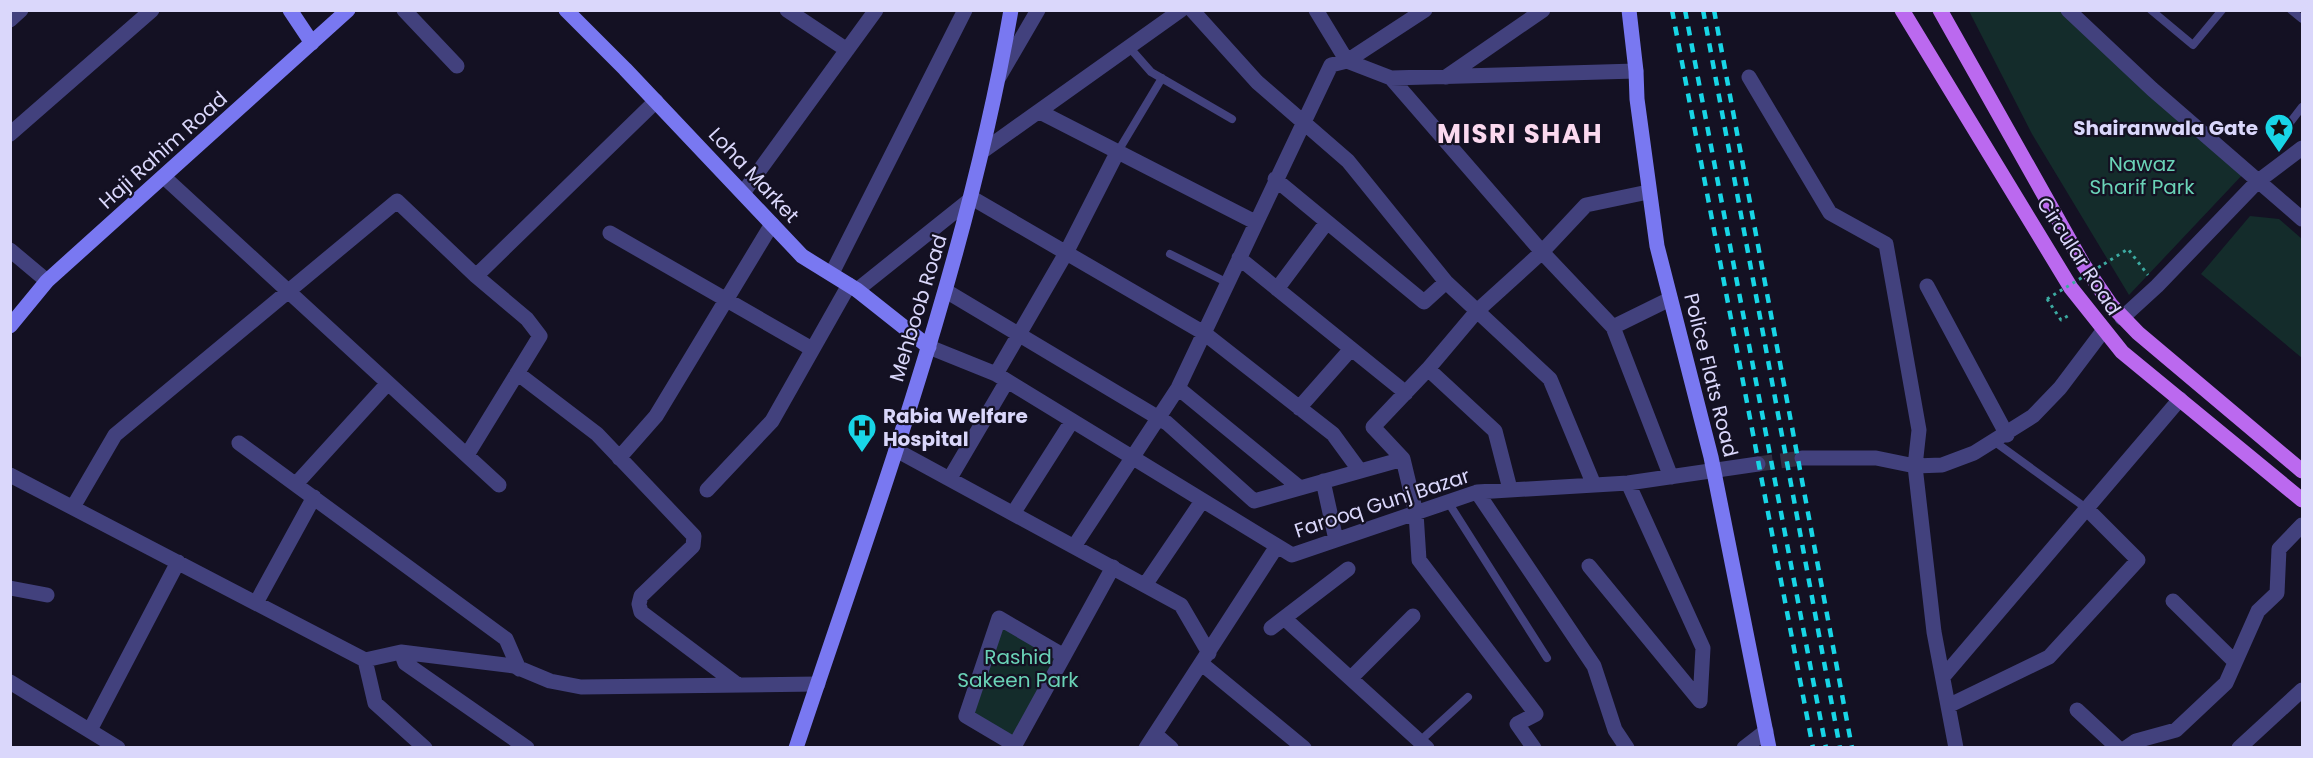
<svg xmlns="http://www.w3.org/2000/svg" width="2313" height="758" font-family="Poppins,sans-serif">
<rect width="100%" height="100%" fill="#141123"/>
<path fill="#142c2b" d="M1969,11H2068L2246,171L2129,295L2032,134Z
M2250,216L2279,219L2302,239V358L2201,274Z
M999,618L1064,656L1015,745L966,716Z"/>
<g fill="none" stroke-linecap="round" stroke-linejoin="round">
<path stroke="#322f43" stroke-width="15" stroke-dasharray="15 8" stroke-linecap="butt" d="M1758,464L1802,458"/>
<path stroke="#3caaa1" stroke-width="3" stroke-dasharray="3 4.5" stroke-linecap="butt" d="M2104,264L2128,249L2148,275
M2047,299L2061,320L2071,314"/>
<path stroke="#42417d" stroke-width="8" d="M2151,10L2193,45L2222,10
M2291,10L2302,19
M1129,47L1151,72L1232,119
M2285,129L2302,107
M1117,153L1162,78
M1170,254L1228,283
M1995,442L2086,508
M1448,502L1547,658
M1420,741L1468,697"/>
<path stroke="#42417d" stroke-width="15" d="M404,10L457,66
M787,10L847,50
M1192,10L1257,82L1348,161L1446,282L1424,302L1275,179
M1316,10L1347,61L1391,78L1542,252L1613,327L1671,477
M2068,10L2152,89L2302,219
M10,20L21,10
M999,77L1038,10
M1446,77L1543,10
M1749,77L1830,213L1886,244L1919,430L1915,466L1934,632L1956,748
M1391,78L1636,71
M1040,112L1255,222
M10,134L152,10
M983,151L1181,10
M164,177L499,485
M743,193L876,10
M610,233L812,349
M10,250L47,281
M1239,258L1406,393
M832,273L965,10
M476,276L656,101
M1446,282L1550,379L1594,485
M1927,286L2007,435
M1277,289L1327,222
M857,290L972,198L1204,333L1333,434L1360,471
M946,291L1167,423L1254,501L1403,459
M2122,318L2157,286L2257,182L2302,148
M1613,327L1670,299
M929,347L996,374L1292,555L1477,492L1628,483L1758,464
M1428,369L1495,431L1510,489
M517,373L597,434L694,536L693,546L641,596L639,604L641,612L738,685
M996,374L1066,253L1117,153
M1178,388L1300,488
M1299,408L1351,349
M239,443L506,639L519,669
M896,450L1181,605L1209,653
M619,458L656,416L772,224
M1802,458H1876L1915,466L1942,465L1974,453L2033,416L2060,388L2103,331
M10,475L365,660L401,652L514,666L550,681L581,687L818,684
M950,478L1007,381
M1323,481L1336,540
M1628,483L1703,648L1700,701
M296,484L388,383
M707,490L772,421L849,285
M1477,492L1594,666L1615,730L1627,748
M73,507L115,435L397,201L476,276L527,319L540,336L467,455
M1014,512L1072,421
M1075,545L1178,388L1331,65L1347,61L1425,10
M1589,566L1700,701
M1145,585L1202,501
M10,588L47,595
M2173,601L2234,661
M256,603L314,497
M1284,618L1427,748
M1271,628L1348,569
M401,652L405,663L527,748
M1064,656L999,618L966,716L1015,745L1113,567
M365,660L375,703L425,748
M1202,664L1304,748
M1943,677L2180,399
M1351,678L1413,616
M10,682L118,748
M1948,706L2049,657L2138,560L2086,508
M2077,710L2118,748
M90,730L178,562
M1155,734L1171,748
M1146,748L1277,546
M1534,748L1517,724L1536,714L1419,560L1416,513L1403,459L1373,427L1428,369L1477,311L1542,252L1586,205L1648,192
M1744,748L1766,731
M2126,748L2136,741L2176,730L2226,683L2258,611L2277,593L2279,549L2302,525
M2239,748L2302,690"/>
<path stroke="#7978f1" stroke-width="15" d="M290,10L312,43
M566,10L625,69L802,256L857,290L929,347
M1629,10L1636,71L1637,99L1657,246L1711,457L1769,748
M10,326L47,281L348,10
M796,748C877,505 967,263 1011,10"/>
<path stroke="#bb69ef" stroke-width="15" d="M1902,10L2071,288L2122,352L2302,500
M1940,10L2083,264L2111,305L2138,333L2302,471"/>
<path stroke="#18d5e6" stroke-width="4.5" stroke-dasharray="9 8" stroke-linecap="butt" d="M1672,10L1813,748
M1685,10L1826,748
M1703,10L1840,748
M1714,10L1852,748"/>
<path stroke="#3caaa1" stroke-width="3" stroke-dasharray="3 4.5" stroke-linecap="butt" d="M2047,299L2104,264"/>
</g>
<defs>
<g id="sight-pin" transform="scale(1.5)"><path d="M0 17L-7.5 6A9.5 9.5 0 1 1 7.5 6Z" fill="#18d5e6" stroke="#141123"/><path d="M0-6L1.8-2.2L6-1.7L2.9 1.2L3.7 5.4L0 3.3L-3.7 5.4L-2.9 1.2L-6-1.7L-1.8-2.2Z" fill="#111"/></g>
<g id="hospital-pin" transform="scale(1.5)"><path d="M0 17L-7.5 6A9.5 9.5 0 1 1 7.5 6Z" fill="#18d5e6" stroke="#141123"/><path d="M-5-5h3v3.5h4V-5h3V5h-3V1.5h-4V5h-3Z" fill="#111"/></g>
</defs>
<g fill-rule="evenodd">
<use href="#sight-pin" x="2279" y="128"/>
<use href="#hospital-pin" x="862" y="428"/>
</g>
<g text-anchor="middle" stroke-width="4.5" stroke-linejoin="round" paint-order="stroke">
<g font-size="20" font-weight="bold" fill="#dad7fb" stroke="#141123" text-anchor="end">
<text x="2258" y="135">Shairanwala Gate</text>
<text x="883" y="423" text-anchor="start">Rabia Welfare<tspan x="883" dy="23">Hospital</tspan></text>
</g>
<g font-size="20" fill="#dad7fb" stroke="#141123">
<text transform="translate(163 150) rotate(-42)" y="7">Haji Rahim Road</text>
<text transform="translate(754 175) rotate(47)" y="7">Loha Market</text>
<text transform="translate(2079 256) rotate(57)" y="7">Circular Road</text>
<text transform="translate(918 308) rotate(-73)" y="7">Mehboob Road</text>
<text transform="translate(1711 375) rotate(76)" y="7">Police Flats Road</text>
<text transform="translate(1382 503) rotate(-18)" y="7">Farooq Gunj Bazar</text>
</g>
<g font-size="20" fill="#6ad3b7" stroke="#141123">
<text x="2142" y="171">Nawaz<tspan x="2142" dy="23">Sharif Park</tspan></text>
<text x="1018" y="664">Rashid<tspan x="1018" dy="23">Sakeen Park</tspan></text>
</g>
<g font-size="26" font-weight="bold" letter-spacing="1.5" fill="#fbd9ef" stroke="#141123">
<text x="1520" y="143">MISRI SHAH</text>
</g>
</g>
<rect width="2313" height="758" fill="none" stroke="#dad7fb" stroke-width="24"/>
</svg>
